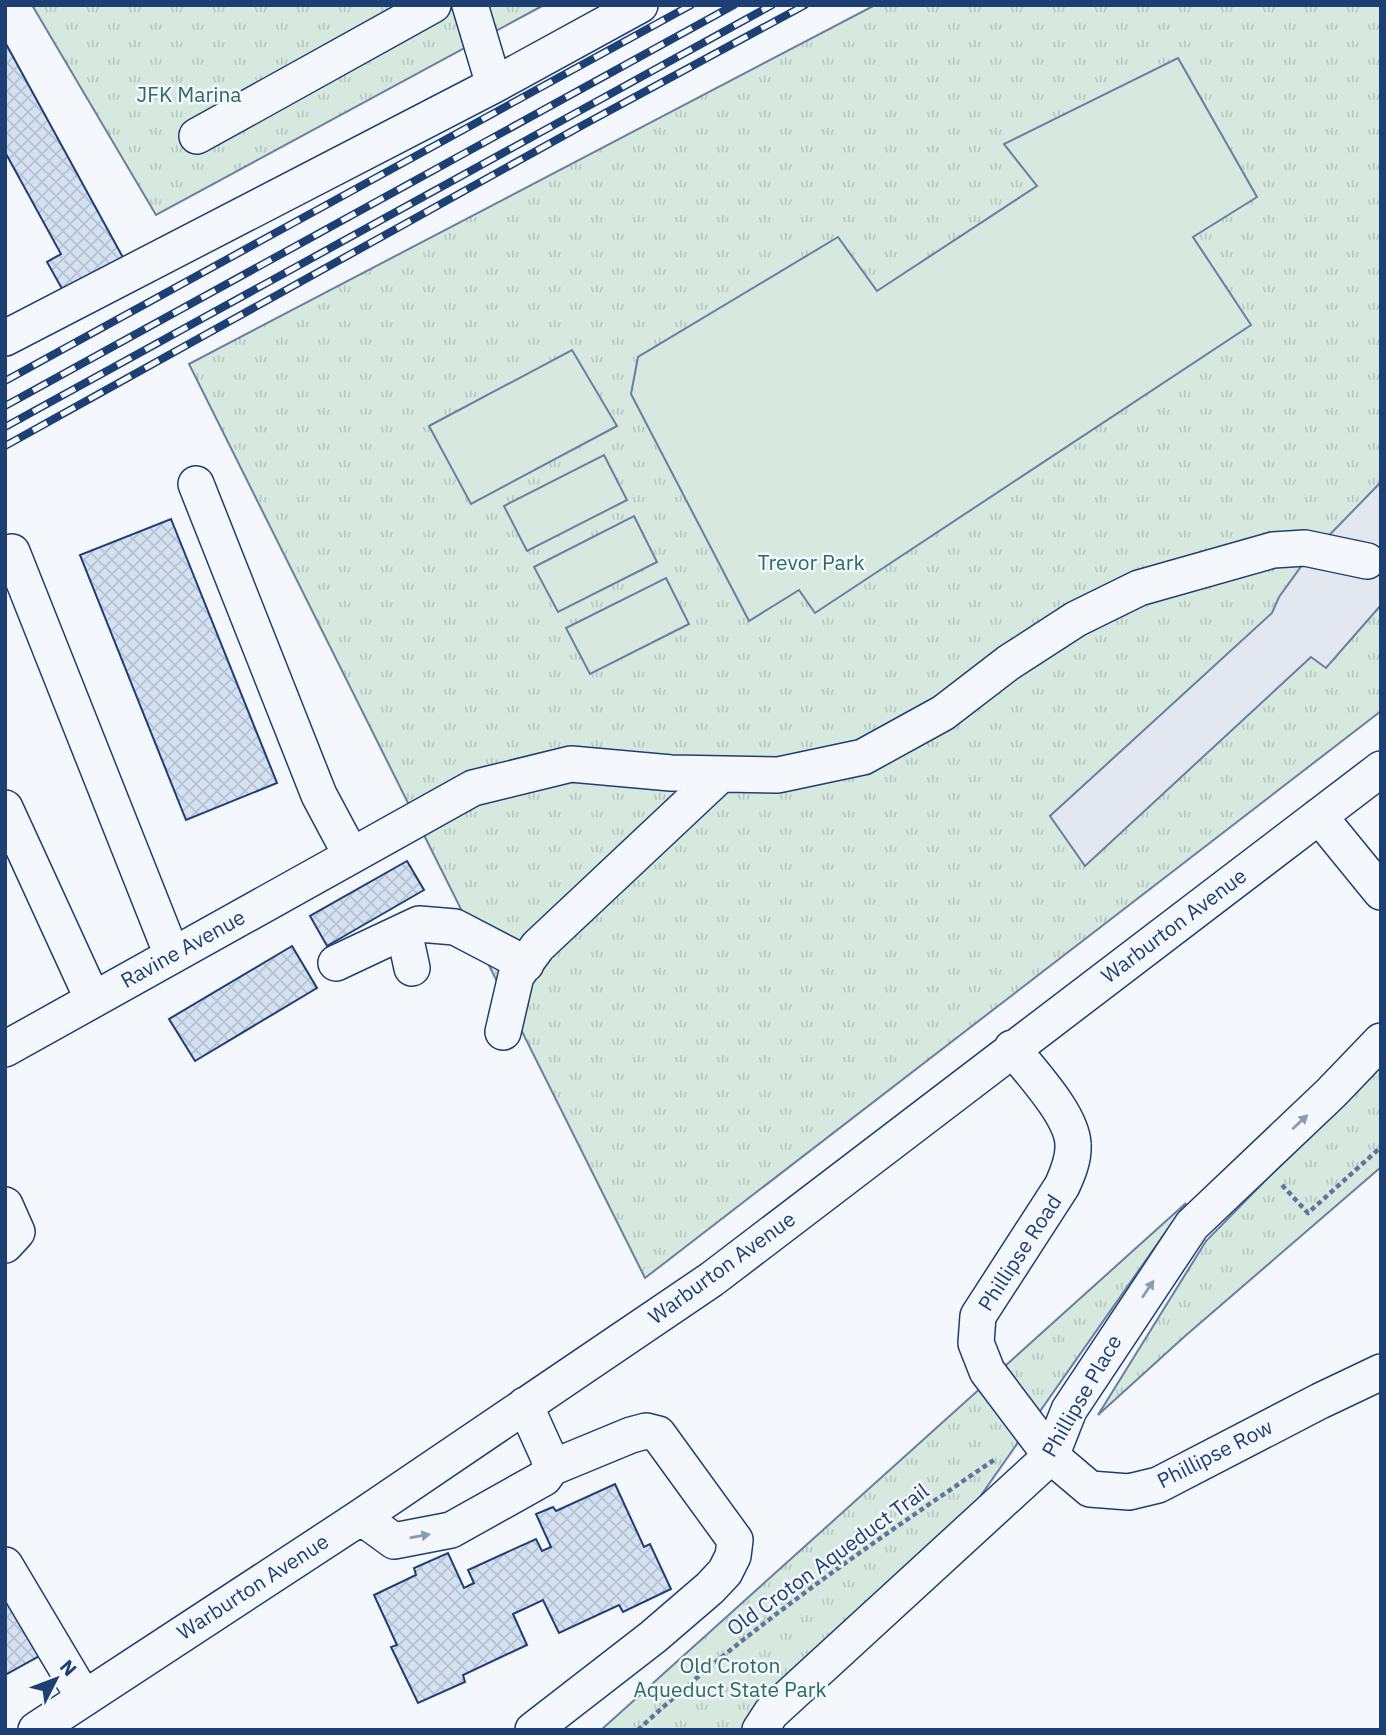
<svg xmlns="http://www.w3.org/2000/svg" width="1386" height="1735" font-family="'IBM Plex Sans',sans-serif">
<defs>
<pattern id="grass-tufts" width="24" height="20" patternUnits="userSpaceOnUse" patternTransform="scale(1.75)"><rect width="24" height="20" fill="#d7e8df"/><path d="M3 7l-1-3M5 7V3M7 7l1-3M15 17l-1-3M17 17v-4M19 17l1-3" fill="none" stroke="#b8c8c3"/></pattern>
<pattern id="building-cross-hatch" width="8" height="8" patternUnits="userSpaceOnUse" patternTransform="scale(1.75)"><rect width="8" height="8" fill="#d5e0f0"/><path d="M0 0l8 8M0 8l8-8" fill="none" stroke="#b6c1d1"/></pattern>
</defs>
<rect width="100%" height="100%" fill="#f4f7fb"/>
<path fill="url(#grass-tufts)" stroke="#687fa3" stroke-width="2" d="M32,5H544L156,215Z
M875,5H1381V711L645,1278L189,364Z
M1381,1063V1167L1184,1337L1098,1415L1206,1241Z
M1186,1203L977,1501L745,1730H601Z"/>
<path fill="#d7e8df" stroke="#687fa3" stroke-width="2" d="M1178,58L1257,197L1193,237L1251,325L815,613L799,590L749,621L631,394L638,357L838,237L877,291L1037,186L1004,144Z
M572,350L617,426L471,504L429,426Z
M604,455L627,500L527,551L504,506Z
M634,516L657,562L558,612L534,567Z
M666,578L689,624L590,674L566,628Z"/>
<path fill="#e3e8f0" stroke="#687fa3" stroke-width="2" d="M1381,482V605L1326,668L1311,657L1085,866L1050,816L1272,613L1279,597L1308,557Z"/>
<path fill="url(#building-cross-hatch)" stroke="#1d3f73" stroke-width="2" d="M5,42L126,263L66,296L47,262L61,254L5,152Z
M171,519L277,783L186,820L80,555Z
M407,861L424,890L327,946L310,916Z
M292,946L317,988L195,1061L169,1019Z
M615,1484L644,1547L650,1544L671,1589L623,1612L619,1605L559,1633L543,1600L513,1614L527,1645L463,1675L465,1682L418,1703L391,1647L397,1645L374,1595L416,1575L414,1568L448,1553L464,1588L474,1583L468,1570L536,1539L542,1551L551,1547L536,1514L553,1507L556,1511Z
M5,1592L41,1655L5,1675Z"/>
<g fill="none" stroke-linecap="round" stroke-linejoin="round">
<g stroke="#1d3f73" stroke-width="38">
<path id="minor" d="M470,5L494,85
M197,136L433,5
M5,338L494,85L640,5
M196,484L319,795L351,855
M12,552L172,955
M5,808L93,1000
M1319,816L1381,892
M404,931L412,968
M336,963L419,924L455,927L526,964
M503,1032L516,976L538,946L721,774
M1012,1048C1030,1071 1072,1115 1073,1144C1074,1159 1068,1173 1062,1186L978,1316L976,1343L987,1371L1051,1456L1090,1489L1129,1492L1158,1485L1320,1401L1381,1372
M5,1049L473,788L571,764L671,773L778,775L863,757L943,713L1008,663L1076,619L1139,588L1273,550L1305,548L1367,561
M5,1205L17,1232L5,1245
M361,1517L394,1541L451,1530L544,1478L551,1468L548,1456L525,1405
M5,1565L84,1698
M36,1730L361,1517L712,1279L1381,769
M533,1730L653,1637L710,1588L725,1572L733,1556L735,1540L658,1434L646,1431L631,1435L551,1468
M760,1730L771,1713L1051,1456L1069,1410L1192,1225L1331,1093L1381,1041"/>
</g>
<path stroke="#5e769c" stroke-width="4.5" stroke-dasharray="5 3.5" stroke-linecap="butt" d="M1282,1185L1308,1213L1381,1147
M638,1730C746,1629 872,1543 994,1460"/>
<use href="#minor" stroke="#f4f7fb" stroke-width="35"/>
<g stroke="#1d3f73" stroke-width="8">
<path id="rail" d="M5,381L691,5
M5,406L734,5
M5,427L772,5
M5,446L583,125L805,5"/>
</g>
<use href="#rail" stroke="#f4f7fb" stroke-width="5" stroke-dasharray="16" stroke-linecap="butt"/>
</g>
<defs><path id="oneway-solid" d="M-6-.8H1V-3.2L6.5 0L1 3.2V.8H-6Z" transform="scale(1.75)"/></defs>
<g fill="#889bb7">
<use href="#oneway-solid" transform="translate(1300 1122) rotate(-43)"/>
<use href="#oneway-solid" transform="translate(1148 1289) rotate(-56)"/>
<use href="#oneway-solid" transform="translate(420 1536) rotate(-10)"/>
</g>
<g text-anchor="middle" stroke-width="5" stroke-linejoin="round" paint-order="stroke">
<g font-size="21" fill="#2c6c60" stroke="#f4f7fb">
<text x="189" y="102">JFK Marina</text>
<text x="811" y="570">Trevor Park</text>
<text x="730" y="1673">Old Croton<tspan x="730" dy="24">Aqueduct State Park</tspan></text>
</g>
<g font-size="21" fill="#1d3f73" stroke="#f4f7fb">
<text transform="translate(1174 926) rotate(-37)" y="7">Warburton Avenue</text>
<text transform="translate(183 949) rotate(-29)" y="7">Ravine Avenue</text>
<text transform="translate(1020 1253) rotate(-57)" y="7">Phillipse Road</text>
<text transform="translate(722 1268) rotate(-36)" y="7">Warburton Avenue</text>
<text transform="translate(1082 1396) rotate(-60)" y="7">Phillipse Place</text>
<text transform="translate(1215 1454) rotate(-27)" y="7">Phillipse Row</text>
<text transform="translate(828 1560) rotate(-36)" y="7">Old Croton Aqueduct Trail</text>
<text transform="translate(253 1587) rotate(-33)" y="7">Warburton Avenue</text>
</g>
</g>
<rect width="1386" height="1735" fill="none" stroke="#1d3f73" stroke-width="14"/>
<g transform="translate(56 1679) rotate(48)" stroke="#f4f7fb" stroke-width="5" paint-order="stroke">
<path d="M0-5L12 26L0 18L-12 26Z" fill="#1d3f73"/>
<text y="-10" font-size="19" font-weight="bold" text-anchor="middle" fill="#1d3f73">N</text>
</g>
</svg>
